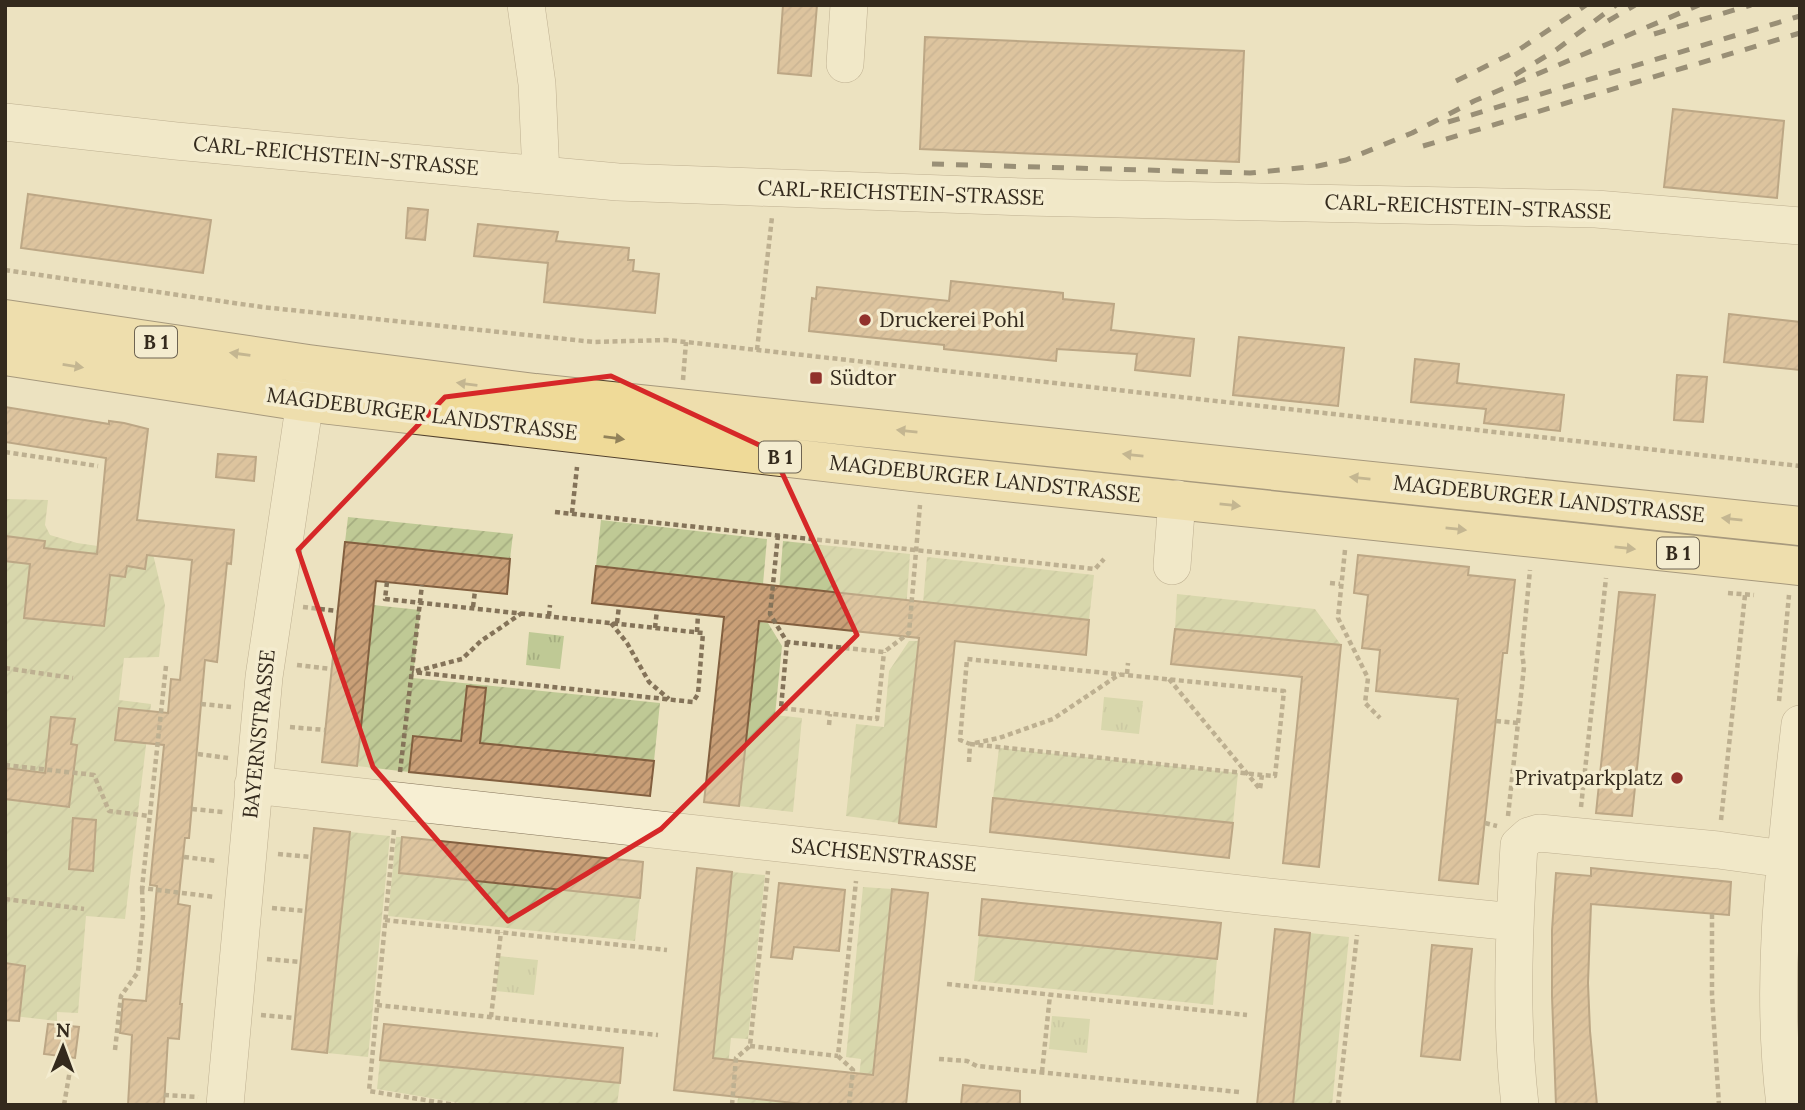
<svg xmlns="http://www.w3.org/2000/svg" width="1805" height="1110" font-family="Lora,serif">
<defs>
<pattern id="park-tufts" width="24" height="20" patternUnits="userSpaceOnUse" patternTransform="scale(1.75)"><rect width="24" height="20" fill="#bfc995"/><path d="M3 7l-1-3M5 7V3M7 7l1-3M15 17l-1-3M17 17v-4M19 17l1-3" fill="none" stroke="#a5ad80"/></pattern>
<pattern id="garden-furrows" width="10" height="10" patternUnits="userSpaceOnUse" patternTransform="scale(1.75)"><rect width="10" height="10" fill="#bfc995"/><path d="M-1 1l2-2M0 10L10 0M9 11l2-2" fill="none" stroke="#a5ad80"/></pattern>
<pattern id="building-hatch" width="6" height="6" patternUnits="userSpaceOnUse" patternTransform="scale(1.75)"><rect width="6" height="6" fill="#c99f77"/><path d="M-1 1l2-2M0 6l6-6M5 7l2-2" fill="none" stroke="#a48261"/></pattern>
</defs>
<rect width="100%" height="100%" fill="#ece2c0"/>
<path fill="url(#park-tufts)" d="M529,632L564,636L560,669L526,665Z
M1104,697L1143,701L1139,734L1101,730Z
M499,956L538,960L534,995L496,991Z
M1052,1016L1090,1019L1087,1053L1049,1049Z"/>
<path fill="url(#garden-furrows)" d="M5,499L48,500L45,525L50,535L77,543L153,554L165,605L159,657L124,658L119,700L151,704L125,919L86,916L78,1013L57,1012V1021L5,1015Z
M348,517L513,534L510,559L345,542Z
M601,520L767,539L763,584L596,566Z
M783,541L910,554L905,625L891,635L895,600L777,616Z
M927,557L1094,575L1089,620L923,603Z
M1177,594L1315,609L1341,645L1175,629Z
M373,605L420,610L413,678L660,703L654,761L409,772L357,766Z
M759,622L768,623L782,646L775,715L802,718L793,812L739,806Z
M909,641H918L899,823L846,816L856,724L884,727L889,671Z
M999,748L1238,773L1233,823L993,798Z
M350,832L390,836L368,1057L327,1053Z
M396,837H402L399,874L640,898L635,941L388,916Z
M732,872L765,875L748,1039L731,1038L725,1095L709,1094Z
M863,887L892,889L870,1105H856L861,1059L846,1057Z
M1310,933L1349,937L1332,1105H1293Z
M979,935L1217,959L1213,1005L974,981Z
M380,1060L620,1083L617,1105H472L377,1089Z
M738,1098L812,1105H737Z"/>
<path fill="url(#building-hatch)" stroke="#825f3f" stroke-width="2" d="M783,5H817L811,76L778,73Z
M925,37L1244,51L1239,162L920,149Z
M1673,109L1784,121L1777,198L1664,187Z
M28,194L211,220L203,273L21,248Z
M408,208L428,210L425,240L406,238Z
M478,224L558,232L556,241L629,248L628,260H634L633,271L659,274L655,313L544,302L548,263L474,256Z
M951,281L1063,293V299L1114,304L1111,330L1194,339L1190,376L1135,370L1137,354L1057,349L1056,361L944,349V345L809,331L812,298L816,299L817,287L949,301Z
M1729,314L1800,322V370L1724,362Z
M1239,337L1344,348L1338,406L1233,395Z
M1415,359L1459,364L1457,383L1564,395L1560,431L1484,423L1486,409L1411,402Z
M1677,375L1707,377L1703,422L1674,420Z
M5,407L109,424V421L124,423L148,429L137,520L234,530L231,564L227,563L217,662L205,660L189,838H185L178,904L190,906L180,1004H182L179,1039L168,1038L164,1105H128L132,1035L120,1033L123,999L146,1001L157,886L150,885L164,745L115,740L119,708L168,713L171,679L180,680L192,560L147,555L145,569L127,566L125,577L110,575L104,626L24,618L30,564L5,561V536L45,541L44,548L97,554L106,458L5,442Z
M218,454L256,457L254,481L216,477Z
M345,542L510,559L507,594L376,581L357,766L322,762Z
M1358,555L1469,567L1468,575L1515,580L1507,653H1503L1478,884L1439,880L1458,699L1376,691L1380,650L1362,648L1368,595L1354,593Z
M596,566L1089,620L1086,655L955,641L936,827L899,823L919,638L759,621L739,806L704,802L724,617L592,603Z
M1619,592L1655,595L1632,816L1596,813Z
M1175,629L1341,645L1319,867L1283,863L1302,677L1171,664Z
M467,686L486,688L480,743L654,761L650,796L409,772L413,736L461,741Z
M51,717L75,719L71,744L77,745L69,807L5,799V768L45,773Z
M993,798L1233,823L1229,858L990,832Z
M73,818L96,820L93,871L69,869Z
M314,828L350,832L327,1053L292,1049Z
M402,837L643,862L640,898L399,873Z
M697,868L732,872L713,1058L768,1064L873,1075L892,889L928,893L906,1105H812L674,1090Z
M1591,868L1731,882L1729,915L1591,904L1588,983L1590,1031L1597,1105H1556L1552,996V930L1556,873L1591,876Z
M779,883L845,890L839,951L794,947L792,959L771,957Z
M982,899L1221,923L1217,959L979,935Z
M1275,929L1310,933L1293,1105H1257Z
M1432,945L1472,949L1460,1060L1421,1056Z
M5,963L25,966L19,1021L5,1020Z
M48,1024L79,1027L75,1058L44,1054Z
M384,1024L623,1048L620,1083L380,1060Z
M963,1085L1020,1091V1105H961Z"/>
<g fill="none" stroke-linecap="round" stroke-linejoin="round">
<g stroke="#847359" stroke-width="38">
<path id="minor" d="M526,5L537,84L541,175
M845,64L849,5
M5,122L176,141L618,182L1025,197L1596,209L1800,226
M1172,566L1177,499
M253,785L1259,896L1514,922
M225,1105L264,677L302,421L307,372
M1520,1105C1510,1019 1514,932 1519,845L1529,836L1539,833L1718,850L1800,861
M1785,1105C1769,978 1786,850 1800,724"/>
</g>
<g stroke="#52412d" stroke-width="40">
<path id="major" d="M5,319L308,364L535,393L1800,526
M5,356L304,402L920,473L1800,566"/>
</g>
<path stroke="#847359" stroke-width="4.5" stroke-dasharray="5 3.5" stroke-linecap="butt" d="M5,270L262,307L594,342L666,340L686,342L1800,466
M757,350L772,217
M683,380L686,342
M5,452L98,466
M555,512L1095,569L1104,559
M572,513L577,467
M778,535L770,614L787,642L884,652L909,633L920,505
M1345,550L1338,618L1368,678L1365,703L1380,718
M387,582L385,599L703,633L698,694L693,702L412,672
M1330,583L1340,584
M1728,593L1754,595
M303,607L337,611
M473,607L475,591
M549,616L550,605
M611,623L627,643L649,682L669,699
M617,623L619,606
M655,628L657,610
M697,632L698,614
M787,642L781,708L877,719L884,652
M297,665L331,669
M166,666L142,888L215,897
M5,668L73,678
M416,671L462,659L481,641L522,613
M1127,674L1128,663
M1169,679L1259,788
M1779,701L1789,595
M201,704L231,707
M1496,721L1518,723
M829,725L830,714
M290,727L325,730
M975,743L999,738L1053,719L1120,674
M970,744L1262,775
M198,754L228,758
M969,762L970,744L960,740L967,659L1284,691L1275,776L1262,775L1260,789
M5,765L94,775L109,811L149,816
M400,772L422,585
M1581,807L1606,578
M192,809L223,812
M1508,816L1524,667L1522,653L1530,570
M1721,820L1745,595
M1485,823L1497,826
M394,830L369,1091L456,1105
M278,854L311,857
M184,857L217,861
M5,899L84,909
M272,908L306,911
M1712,914V995L1719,1105
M385,920L667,950
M267,959L301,962
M947,984L1247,1015
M377,1005L658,1035
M261,1015L295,1018
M491,1017L501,932
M750,1046L838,1056
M115,1050L121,996L138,972L143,916L142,888
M939,1059L967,1061L977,1066L1239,1092
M1042,1072L1050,995
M164,1095L198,1097
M64,1105L70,1070
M732,1105L736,1058L750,1046L768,871
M849,1105L853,1070L838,1056L856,881
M1338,1105L1357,935"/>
<use href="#minor" stroke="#f7efd3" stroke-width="37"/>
<use href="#major" stroke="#efda98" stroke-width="38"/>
<path stroke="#342a1d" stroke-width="5" stroke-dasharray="12 12" stroke-linecap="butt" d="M1608,21L1635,5
M1654,34L1751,5
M1515,75L1556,50L1616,5
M1456,81L1517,51L1586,5
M1448,122L1800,16
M1423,146L1800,33
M932,164L1250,173L1318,166L1346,160L1412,133L1474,101L1699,5"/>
</g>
<defs><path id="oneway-solid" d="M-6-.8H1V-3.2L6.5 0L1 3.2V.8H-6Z" transform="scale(1.75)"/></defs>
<g fill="#92825a">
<use href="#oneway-solid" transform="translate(240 354) rotate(-172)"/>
<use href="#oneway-solid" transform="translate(73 366) rotate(9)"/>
<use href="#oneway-solid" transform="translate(467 384) rotate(-173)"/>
<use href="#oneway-solid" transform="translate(907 431) rotate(-174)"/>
<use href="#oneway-solid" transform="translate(614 438) rotate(7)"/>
<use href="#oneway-solid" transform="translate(1133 455) rotate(-174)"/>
<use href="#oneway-solid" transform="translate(1360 478) rotate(-174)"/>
<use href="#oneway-solid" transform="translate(1230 505) rotate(6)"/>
<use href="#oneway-solid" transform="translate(1732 519) rotate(-174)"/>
<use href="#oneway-solid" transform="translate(1456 529) rotate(6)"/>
<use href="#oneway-solid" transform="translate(1625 548) rotate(6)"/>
</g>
<path d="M0 0H1805V1110H0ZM611,376L772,451L857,635L661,829L508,921L373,767L298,550L445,397Z" fill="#ece2c0" fill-opacity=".55" fill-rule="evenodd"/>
<path fill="none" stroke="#d62828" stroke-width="5" stroke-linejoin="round" d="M611,376L772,451L857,635L661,829L508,921L373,767L298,550L445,397Z"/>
<g fill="#91312b" stroke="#f4eccf" stroke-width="2.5">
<circle cx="865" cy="320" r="7"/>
<rect x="809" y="371" width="14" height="14" rx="3.5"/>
<circle cx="1677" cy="778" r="7"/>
</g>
<g text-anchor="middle" stroke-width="7" stroke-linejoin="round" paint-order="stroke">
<g fill="#f4eccf" stroke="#6e6452" stroke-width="2">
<rect x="135" y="326.5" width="42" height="31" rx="5"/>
<rect x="759" y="441.5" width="42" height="31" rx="5"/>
<rect x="1657" y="537.5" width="42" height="31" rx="5"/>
</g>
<g font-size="19" font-weight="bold" fill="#342a1d">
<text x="156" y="349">B 1</text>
<text x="780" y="464">B 1</text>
<text x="1678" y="560">B 1</text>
</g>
<g font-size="21" fill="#342a1d" stroke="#f4eccf">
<text transform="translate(336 156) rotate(5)" y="7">CARL-REICHSTEIN-STRASSE</text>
<text transform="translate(901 193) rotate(2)" y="7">CARL-REICHSTEIN-STRASSE</text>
<text transform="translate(1468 207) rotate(2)" y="7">CARL-REICHSTEIN-STRASSE</text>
<text transform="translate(422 414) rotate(7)" y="7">MAGDEBURGER LANDSTRASSE</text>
<text transform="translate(985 479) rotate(6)" y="7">MAGDEBURGER LANDSTRASSE</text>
<text transform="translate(1549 499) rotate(6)" y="7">MAGDEBURGER LANDSTRASSE</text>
<text transform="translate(259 734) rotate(-84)" y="7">BAYERNSTRASSE</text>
<text transform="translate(884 855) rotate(6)" y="7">SACHSENSTRASSE</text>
</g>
<g font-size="21" fill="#342a1d" stroke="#f4eccf" text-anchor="start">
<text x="879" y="327">Druckerei Pohl</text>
<text x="830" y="385">Südtor</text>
<text x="1663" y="785" text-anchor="end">Privatparkplatz</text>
</g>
</g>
<rect width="1805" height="1110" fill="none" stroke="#342a1d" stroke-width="14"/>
<g transform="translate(63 1047) rotate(1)" stroke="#f4eccf" stroke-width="5" paint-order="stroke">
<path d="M0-5L12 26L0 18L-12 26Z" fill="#342a1d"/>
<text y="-10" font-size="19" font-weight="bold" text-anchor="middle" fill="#342a1d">N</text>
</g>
</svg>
